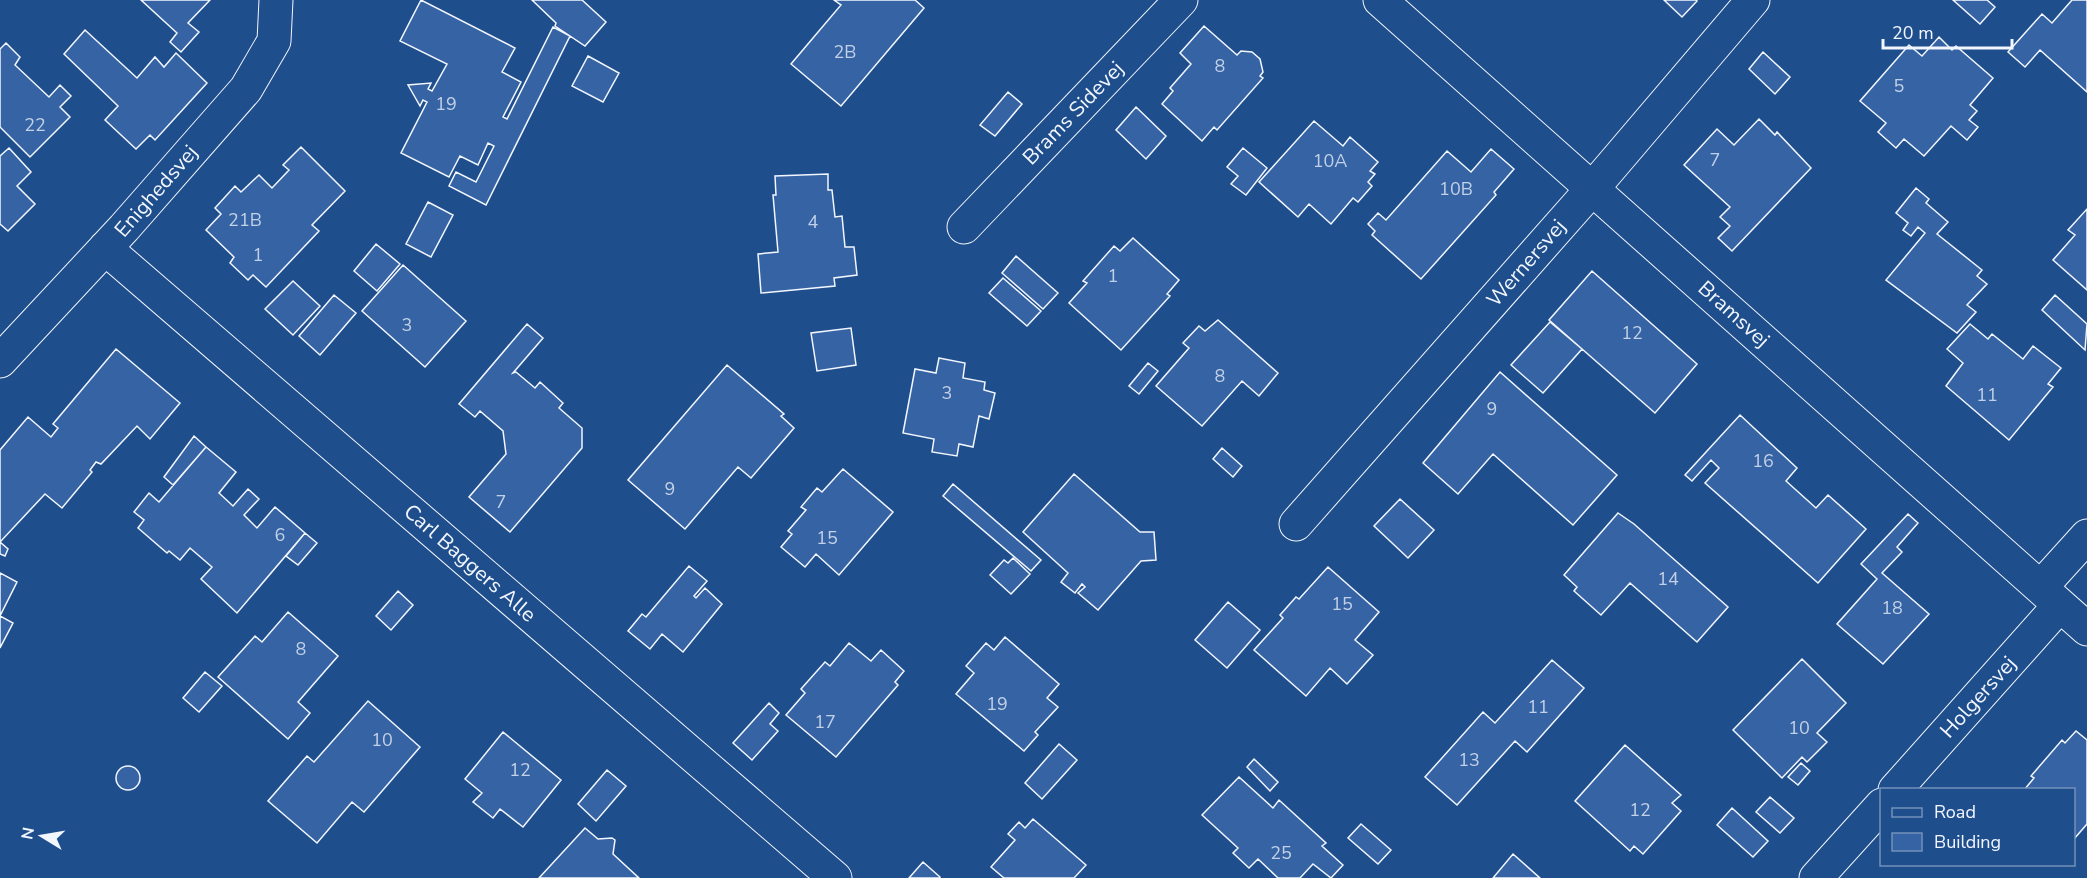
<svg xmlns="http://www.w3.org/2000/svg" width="2087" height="878" font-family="'Nunito Sans',sans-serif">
<rect width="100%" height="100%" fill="#1f4e8c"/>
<path fill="#3563a3" stroke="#f2f6ff" stroke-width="1.5" d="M141,0H210L188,23L199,32L181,52L170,42L177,33Z
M421,0L515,48L502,72L521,82L503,117L507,119L553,27L570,36L486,205L449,186L456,172L476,182L494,146L488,143L478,165L460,156L449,177L401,153L427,102L423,100L420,106L408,85L431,83L428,89L432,91L447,64L400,41Z
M532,0H582L606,22L585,46L555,26L556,23Z
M834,0H915L924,8L841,106L791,64L841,5Z
M1664,0H1696L1697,1L1682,17Z
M1953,0H1987L1995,7L1980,24Z
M2072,0H2087V92L2040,50L2025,67L2008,52L2042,14L2052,23Z
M1204,26L1237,55L1241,51L1252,52L1260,59L1263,72L1260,76L1263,78L1217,130L1214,127L1202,141L1162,104L1173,91L1170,88L1191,64L1180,53Z
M85,30L137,78L155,57L164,67L176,53L207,83L155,140L150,135L136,149L105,120L118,106L64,54Z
M1939,37L1952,50L1956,46L1993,78L1970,105L1977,111L1969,120L1978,127L1967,140L1951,126L1924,156L1904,139L1896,148L1878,132L1886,123L1860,101L1909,45L1922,56Z
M6,43L20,57L15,65L49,97L60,85L71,96L60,107L70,117L30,157L0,127V49Z
M1763,52L1790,77L1775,94L1749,69Z
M588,56L619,73L603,102L572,86Z
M1008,92L1022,104L995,136L980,125Z
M1136,107L1166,136L1146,159L1116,130Z
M1759,119L1775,135L1777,132L1811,168L1732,251L1718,238L1730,226L1720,217L1730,207L1684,165L1717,129L1734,145Z
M1314,121L1343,146L1350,137L1378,162L1370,171L1375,174L1368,182L1372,186L1358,202L1353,198L1331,224L1309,204L1298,217L1259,182Z
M301,147L345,191L312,225L319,231L266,287L253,275L248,280L230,263L234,257L206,230L221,214L215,208L235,186L241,192L259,175L272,188L289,170L283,165Z
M9,148L31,172L17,186L35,204L8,231L0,224V156Z
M1243,148L1267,168L1246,195L1231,184L1238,176L1227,167Z
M1491,149L1514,169L1494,192L1496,195L1421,279L1372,235L1375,231L1368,224L1378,213L1386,220L1447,151L1471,172Z
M828,174V190H832L835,217L842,216L845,247H854L857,275L834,278L835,286L761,293L758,254L778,252L773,195H776L775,176Z
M1916,188L1929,199L1926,203L1948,222L1937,234L1982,270L1977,276L1987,284L1967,305L1976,312L1957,333L1886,280L1925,233L1918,227L1911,236L1903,230L1908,223L1896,213Z
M428,202L453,215L431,257L406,244Z
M2087,209V290L2053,260L2075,235L2068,230Z
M1133,238L1179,280L1167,294L1170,296L1121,350L1069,303L1087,283L1083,281L1114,246L1120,251Z
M376,244L400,264L377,291L354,271Z
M1016,256L1058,293L1043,309L1002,273Z
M403,265L466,321L425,367L362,311Z
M1592,271L1697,364L1655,413L1549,320Z
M1003,278L1041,311L1027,326L989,293Z
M293,281L320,306L293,335L265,309Z
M334,295L356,313L320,355L299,336Z
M2055,295L2087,324L2085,350L2042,310Z
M1218,320L1278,373L1259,396L1242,381L1202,426L1156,386L1189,348L1183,343L1199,326L1205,331Z
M1550,322L1582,349L1543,393L1511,365Z
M527,324L543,338L513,373L516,372L535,388L540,382L563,403L559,408L582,428V448L510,532L469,497L506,454L503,431L480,411L475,417L459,404Z
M1970,324L1988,339L1992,334L2023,359L2033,346L2061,368L2048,384L2053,387L2009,440L1946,386L1963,363L1947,349Z
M851,328L856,365L817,371L811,333Z
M116,349L180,403L150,439L137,426L101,464L96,462L90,470L92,472L62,508L45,494L0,542L8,549L5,556L0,554V450L28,417L51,437L58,428L53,424Z
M939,358L965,363L963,378L985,382L984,390L995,393L989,419L979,416L973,447L959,444L957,456L932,452L934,439L903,433L915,369L936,373Z
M1148,363L1158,371L1139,394L1129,386Z
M727,365L784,414L781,416L794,428L751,478L738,467L685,529L628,480Z
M1500,372L1617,475L1573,525L1493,454L1458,494L1423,463Z
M1740,415L1797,468L1786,481L1816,508L1828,495L1866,529L1818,583L1705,483L1719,468L1711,460L1692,481L1685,475Z
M194,436L206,447L173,485L164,477Z
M206,447L236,472L219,493L233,506L248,489L259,499L244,515L257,528L275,507L305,533L237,613L201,579L212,567L190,548L180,560L169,551L167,553L138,528L144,520L134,512L149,493L159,502Z
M1222,448L1242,466L1233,477L1213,459Z
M843,469L893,512L839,575L816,554L805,567L781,547L792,534L788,531L806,510L801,507L817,488L822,492Z
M1074,474L1140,532H1154L1156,560L1141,561L1098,610L1078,593L1085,587L1082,584L1075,593L1061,582L1068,573L1023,532Z
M953,484L1041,560L1031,571L943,496Z
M1400,499L1434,530L1408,558L1374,526Z
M1618,513L1634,524L1728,607L1697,642L1630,583L1601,615L1574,591L1577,587L1564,575Z
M1908,514L1918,523L1897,547L1902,552L1882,573L1929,614L1883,664L1837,624L1877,579L1861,564Z
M305,533L317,543L298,565L286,556Z
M1013,558L1030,574L1011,594L990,575L1004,560L1008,563Z
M689,566L707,581L694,596L696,598L705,588L722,604L683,652L662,634L650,649L628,631L642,614L646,617Z
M1328,567L1379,612L1355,640L1373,655L1347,684L1330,668L1306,696L1254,650L1283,618L1280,615L1296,597L1299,599Z
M0,573L17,582L0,616L13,623L0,648Z
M398,591L413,605L391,630L376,616Z
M1228,602L1260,630L1227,668L1195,640Z
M288,612L338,656L298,702L310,713L288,739L218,677L255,636L262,642Z
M1005,637L1059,684L1047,698L1058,707L1035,732L1038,735L1024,751L956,694L974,673L966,666L986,643L994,650Z
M849,643L871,661L881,650L904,671L895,682L898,685L836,757L786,715L805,693L801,689L825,662L830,666Z
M1802,659L1846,703L1817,733L1827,742L1807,762L1802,757L1782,778L1733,730Z
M1552,660L1584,688L1527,752L1515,741L1457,805L1425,777L1483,712L1495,723Z
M205,672L222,686L199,712L183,698Z
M368,701L420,747L364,812L352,802L317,843L268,801L307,756L314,762Z
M769,703L779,713L770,724L778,731L752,760L733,743Z
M2076,731L2087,740V824L2074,839V790H2024L2034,778L2031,776L2062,740L2065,743Z
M503,732L561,780L523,827L500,809L493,818L473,802L482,793L465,779Z
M1059,744L1077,760L1042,799L1025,783Z
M1625,745L1681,795L1672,803L1681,811L1643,854L1634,846L1630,851L1575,801Z
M1254,759L1278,782L1270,791L1247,767Z
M1801,763L1810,771L1798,785L1788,777Z
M116 778a12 12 0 1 1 24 0a12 12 0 1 1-24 0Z
M607,770L626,786L596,821L578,804Z
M1239,777L1273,808L1279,800L1326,843L1322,846L1343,865L1331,878L1313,864L1300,878H1278L1258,859L1249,868L1233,853L1238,848L1202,815Z
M1770,797L1794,818L1780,833L1756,812Z
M1732,808L1768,841L1753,857L1717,825Z
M1033,819L1086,865L1074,878H1004L991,867L1015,840L1008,834L1019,822L1025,828Z
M1361,824L1391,850L1378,864L1348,838Z
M585,828L598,839L612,838L615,840L613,854L639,878H539Z
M1513,854L1540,878H1493Z
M923,862L940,877V878H909Z"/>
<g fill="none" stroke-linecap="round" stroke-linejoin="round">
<g stroke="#f2f6ff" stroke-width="35">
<path id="minor" d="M1380,0L2087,629
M964,227L1181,0
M105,248L835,878
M0,361L124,228L246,89L274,41L276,0
M1296,524L1592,189L1753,0
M2041,587L2087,536
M1895,790L2060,605
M1816,878L1882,805"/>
</g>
<use href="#minor" stroke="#1f4e8c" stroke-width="33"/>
</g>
<g text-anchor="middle" stroke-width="4.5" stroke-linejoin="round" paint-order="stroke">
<g font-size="18" fill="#c3d1e8">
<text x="845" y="58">2B</text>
<text x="1220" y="72">8</text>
<text x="1899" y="92">5</text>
<text x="446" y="110">19</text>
<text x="35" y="131">22</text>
<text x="1715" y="166">7</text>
<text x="1330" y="167">10A</text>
<text x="1456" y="195">10B</text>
<text x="245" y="226">21B</text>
<text x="813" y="228">4</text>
<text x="258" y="261">1</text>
<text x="1113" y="282">1</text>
<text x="407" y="331">3</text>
<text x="1632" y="339">12</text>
<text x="1220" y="382">8</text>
<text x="947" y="399">3</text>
<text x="1987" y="401">11</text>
<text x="1492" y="415">9</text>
<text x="1763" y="467">16</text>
<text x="670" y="495">9</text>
<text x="501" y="508">7</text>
<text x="280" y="541">6</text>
<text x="827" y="544">15</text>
<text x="1668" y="585">14</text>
<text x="1342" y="610">15</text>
<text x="1892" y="614">18</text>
<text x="301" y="655">8</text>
<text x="997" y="710">19</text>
<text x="1538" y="713">11</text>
<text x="825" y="728">17</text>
<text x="1799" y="734">10</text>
<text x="382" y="746">10</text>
<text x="1469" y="766">13</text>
<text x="520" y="776">12</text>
<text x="1640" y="816">12</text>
<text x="1281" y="859">25</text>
</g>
<g font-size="21" fill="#f2f6ff" stroke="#1f4e8c">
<text transform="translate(1073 113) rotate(-46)" y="7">Brams Sidevej</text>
<text transform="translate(156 191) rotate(-49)" y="7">Enighedsvej</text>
<text transform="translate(1526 263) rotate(-49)" y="7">Wernersvej</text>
<text transform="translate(1734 314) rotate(42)" y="7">Bramsvej</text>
<text transform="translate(470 563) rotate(41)" y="7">Carl Baggers Alle</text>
<text transform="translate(1978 697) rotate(-48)" y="7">Holgersvej</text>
</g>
</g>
<rect x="1880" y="788" width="195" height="78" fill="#1f4e8c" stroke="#7391ba" stroke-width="1.5"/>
<rect x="1892" y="808" width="30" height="9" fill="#1f4e8c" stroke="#7391ba" stroke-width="1.5"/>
<text x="1934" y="818" font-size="18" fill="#f2f6ff">Road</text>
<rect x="1892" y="833" width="30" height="18" fill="#3563a3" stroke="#7391ba" stroke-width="1.5"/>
<text x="1934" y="848" font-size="18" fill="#f2f6ff">Building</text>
<g transform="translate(42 836) rotate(281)" stroke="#1f4e8c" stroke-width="4.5" paint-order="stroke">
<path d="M0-4.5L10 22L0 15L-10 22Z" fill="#f2f6ff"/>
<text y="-9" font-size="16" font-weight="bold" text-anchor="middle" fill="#f2f6ff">N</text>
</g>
<path d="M1883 39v9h129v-9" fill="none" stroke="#f2f6ff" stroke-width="3"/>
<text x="1892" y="39" font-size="18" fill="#f2f6ff" stroke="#1f4e8c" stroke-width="4.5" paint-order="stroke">20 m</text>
</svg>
